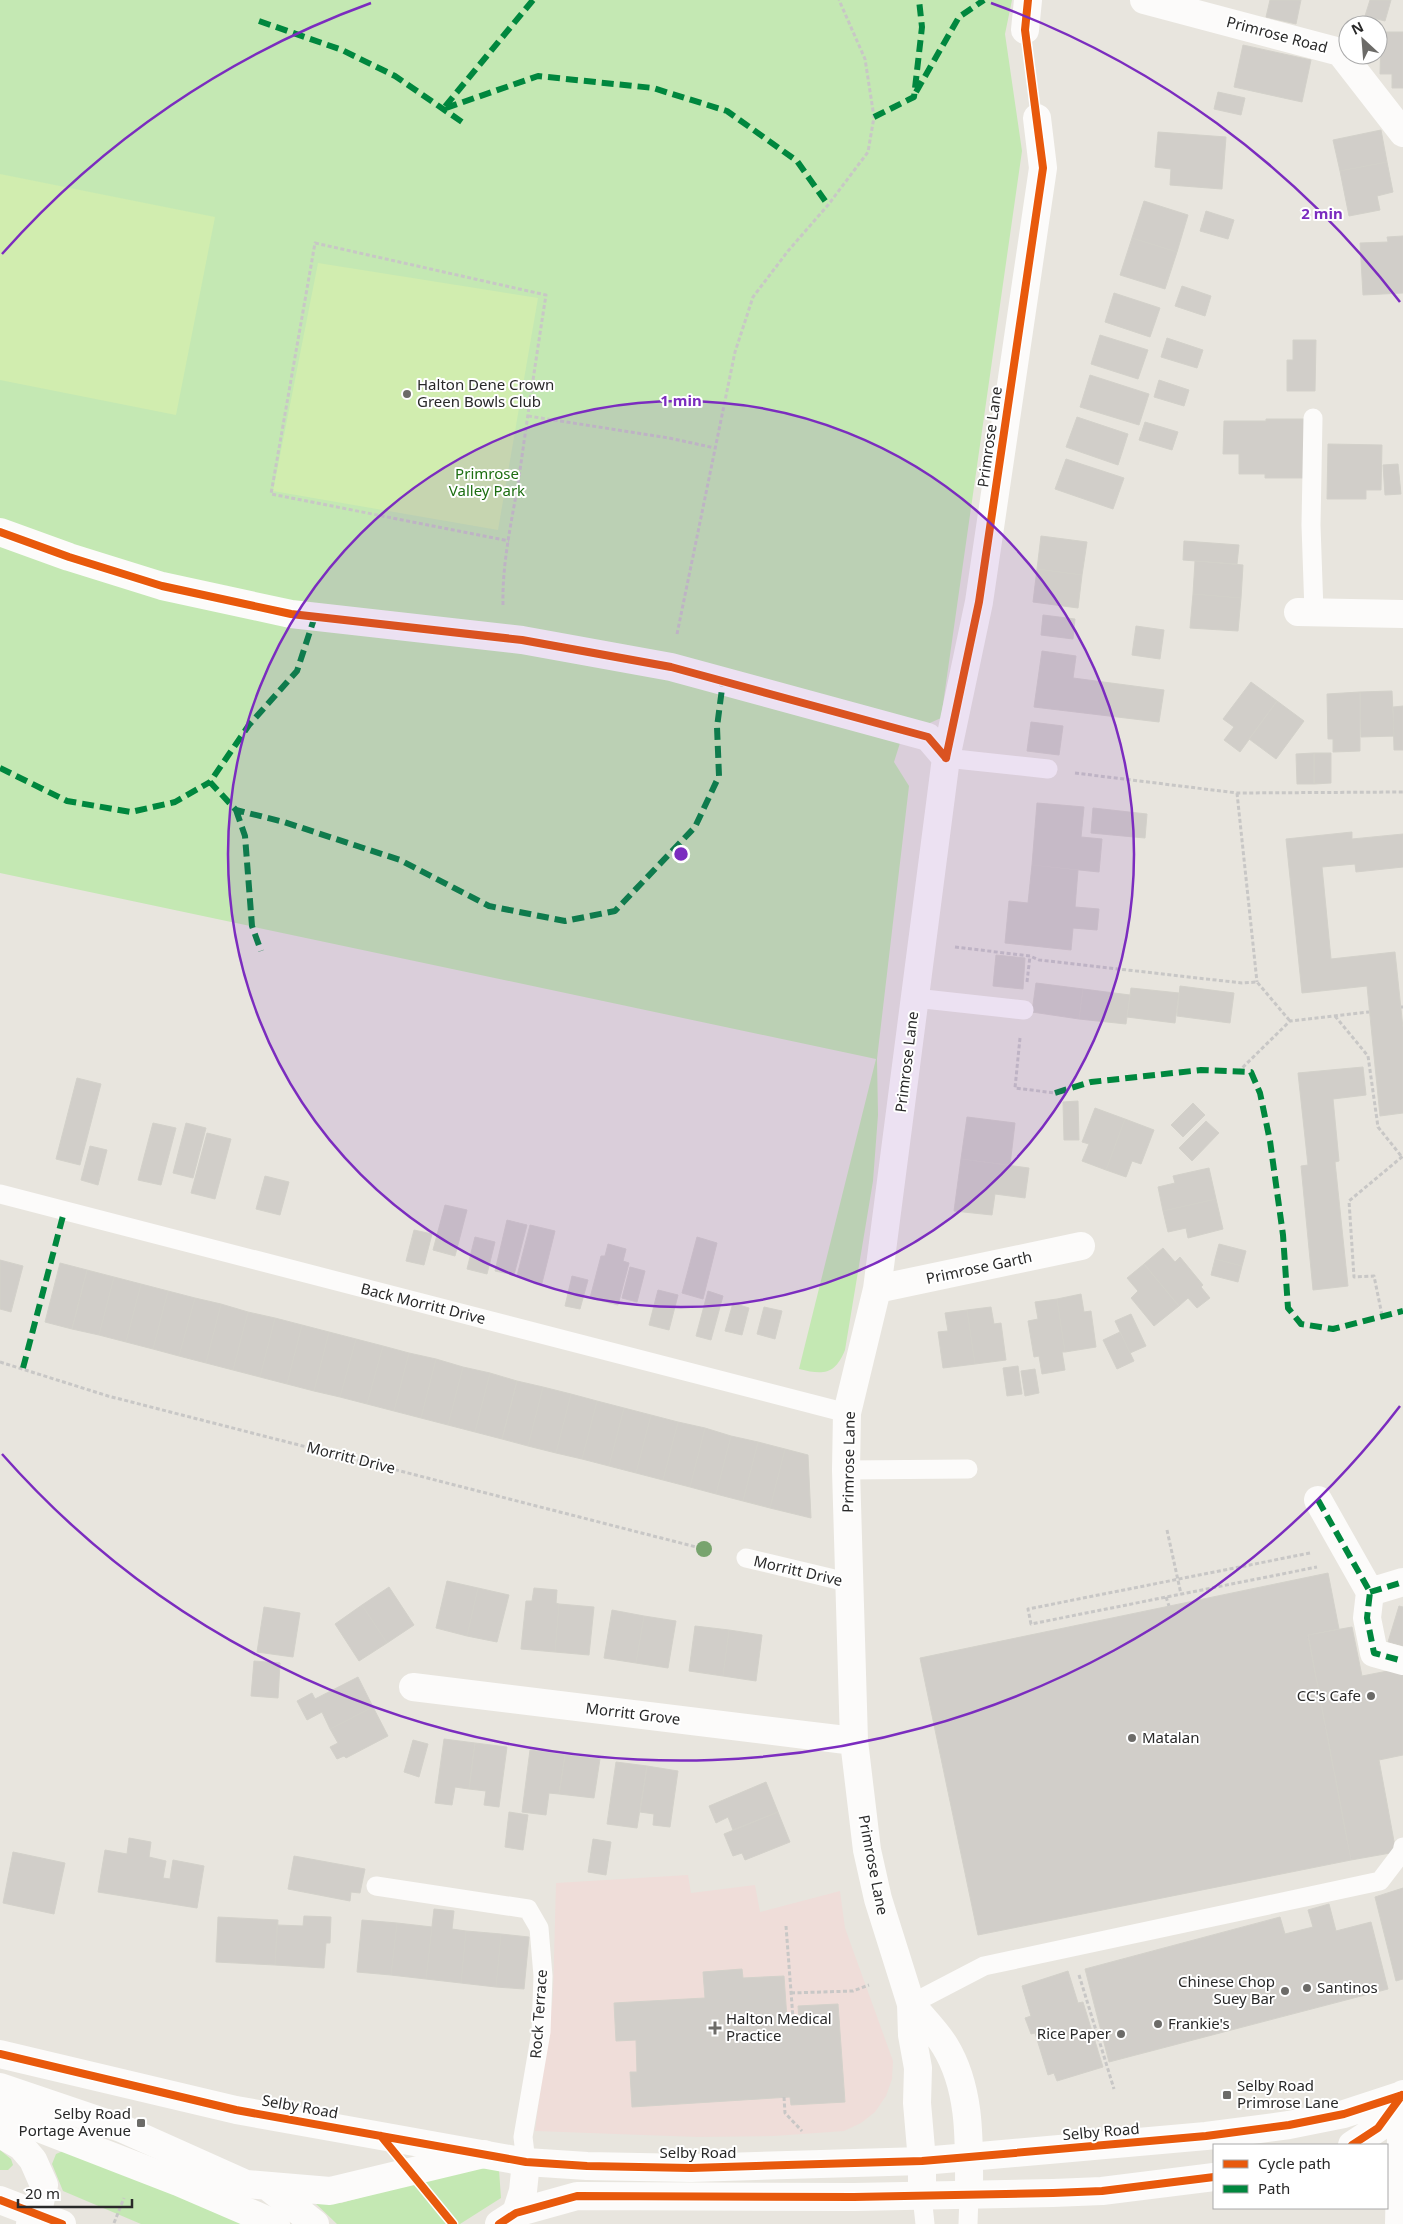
<svg xmlns="http://www.w3.org/2000/svg" width="1403" height="2224" font-family="'Noto Sans',sans-serif">
<rect width="100%" height="100%" fill="#e8e5de"/>
<path fill="#efddd9" d="M688,1875L691,1893L755,1885L760,1912L840,1891L845,1928L893,2061L892,2079L886,2096L875,2112L861,2123L844,2131L774,2136L698,2137L535,2131L553,1996L556,1883Z"/>
<path fill="#c4e8b3" d="M0,0H1012L1005,34L1022,151L941,718L923,726L906,724L894,762L909,786L877,1059L878,1115L873,1181L845,1350C835,1375 823,1375 799,1369L876,1059L0,873Z
M0,2150L11,2159L13,2165L8,2170H0Z
M63,2151L262,2224H141L63,2191L52,2164L56,2154Z
M487,2166L499,2170L501,2198L460,2224H337L313,2201L341,2203L457,2171Z"/>
<path fill="#d1edaf" d="M0,174L215,217L176,415L0,380Z
M318,263L538,298L498,530L273,491Z"/>
<path fill="#d1cec9" stroke="#d3d1ca" d="M1270,0H1301L1296,24L1266,17Z
M1370,0H1391L1385,21L1365,16Z
M1381,32H1403V88H1392V74H1380Z
M1243,45L1311,60L1302,102L1234,87Z
M1218,92L1245,98L1241,115L1214,109Z
M1381,130L1387,162L1340,171L1333,140Z
M1158,132L1226,137L1222,189L1170,185L1171,169L1155,167Z
M1387,162L1393,192L1377,196L1380,210L1349,216L1340,171Z
M1144,201L1188,215L1177,252L1132,238Z
M1206,211L1234,220L1228,239L1200,231Z
M1403,236V293L1363,295L1360,243L1388,242L1387,237Z
M1132,238L1177,252L1165,289L1120,275Z
M1182,286L1211,296L1205,316L1175,306Z
M1114,293L1160,308L1150,337L1105,322Z
M1100,335L1148,350L1138,379L1091,364Z
M1167,338L1203,350L1197,368L1161,357Z
M1293,340H1316L1315,391H1287V360H1293Z
M1090,375L1149,394L1139,425L1080,407Z
M1159,380L1189,390L1184,406L1154,397Z
M1077,417L1128,434L1118,465L1066,447Z
M1266,419H1305L1304,478H1265V474H1239V454H1223L1224,421H1266Z
M1145,422L1178,432L1172,450L1139,440Z
M1328,444L1382,445L1381,490H1366V499H1327Z
M1066,459L1124,478L1113,509L1055,489Z
M1398,464L1401,494L1385,495L1383,465Z
M1041,536L1087,542L1082,575L1037,569Z
M1184,541L1239,545L1237,564L1183,560Z
M1195,561L1243,565L1241,598L1193,594Z
M1037,569L1082,575L1078,608L1033,602Z
M1193,594L1241,598L1238,631L1190,628Z
M1043,615L1075,619L1073,639L1041,635Z
M1136,626L1164,630L1160,659L1132,655Z
M1042,651L1076,656L1073,678L1164,690L1159,722L1034,707Z
M1251,682L1277,701L1240,752L1224,740L1234,727L1223,719Z
M1392,691L1394,736L1361,737L1360,692Z
M1360,692V751L1333,752V739H1328L1327,694Z
M1277,701L1304,721L1276,759L1249,739Z
M1403,706V750H1394L1393,707Z
M1031,722L1063,726L1059,755L1027,751Z
M1314,753V784H1297L1296,754Z
M1314,753H1331V783L1314,784Z
M1037,803L1084,807L1081,837L1102,839L1099,872L1032,865Z
M1093,808L1147,814L1145,838L1091,833Z
M1352,832V839L1403,834V867L1356,872L1355,864L1322,867L1331,959L1395,952L1403,1028V1113L1380,1116L1367,986L1302,993L1286,839Z
M1032,865L1078,870L1075,907L1099,909L1097,930L1073,928L1071,950L1005,943L1009,901L1028,903Z
M996,955L1025,958L1023,989L993,986Z
M1036,983L1083,989L1079,1019L1032,1012Z
M1180,986L1234,993L1230,1023L1177,1016Z
M1131,988L1179,993L1175,1023L1127,1017Z
M1083,989L1130,995L1126,1024L1079,1019Z
M1363,1067L1366,1095L1333,1099L1339,1161L1335,1162L1348,1286L1313,1290L1301,1166L1308,1165L1298,1073Z
M77,1078L101,1084L80,1165L56,1159Z
M1078,1101L1079,1140H1064L1063,1102Z
M1193,1103L1205,1115L1183,1137L1171,1125Z
M1095,1108L1125,1119L1106,1170L1082,1161L1089,1144L1082,1142Z
M967,1117L1015,1123L1010,1165L961,1159Z
M1125,1119L1154,1130L1141,1164L1132,1161L1126,1177L1106,1170Z
M1206,1121L1219,1133L1192,1161L1179,1148Z
M153,1123L176,1128L161,1185L138,1180Z
M186,1123L206,1128L193,1178L173,1173Z
M207,1133L231,1139L215,1199L191,1193Z
M90,1146L107,1150L98,1185L81,1180Z
M961,1159L1029,1168L1025,1198L995,1194L992,1215L954,1211Z
M1209,1168L1216,1199L1163,1211L1158,1187L1175,1183L1173,1176Z
M265,1176L289,1182L280,1215L256,1209Z
M1216,1199L1223,1229L1188,1238L1186,1228L1168,1232L1163,1211Z
M445,1205L467,1210L455,1256L433,1250Z
M507,1220L527,1225L514,1275L495,1271Z
M530,1225L555,1231L542,1283L517,1276Z
M414,1230L432,1234L424,1265L406,1261Z
M475,1237L495,1242L487,1274L467,1269Z
M697,1237L717,1243L703,1299L682,1293Z
M608,1244L626,1249L623,1261L629,1263L618,1305L590,1298L601,1256H605Z
M1219,1244L1246,1251L1242,1266L1215,1259Z
M1163,1248L1175,1262L1180,1257L1203,1285L1201,1287L1210,1298L1197,1308L1188,1298L1179,1306L1144,1264Z
M1215,1259L1242,1266L1238,1282L1211,1275Z
M0,1260L23,1266L11,1312L0,1309Z
M60,1263L87,1270L72,1329L45,1322Z
M1144,1264L1179,1306L1154,1326L1131,1298L1138,1291L1127,1278Z
M630,1267L645,1271L637,1302L622,1298Z
M87,1270L114,1277L99,1335L72,1329Z
M572,1276L588,1280L580,1309L565,1306Z
M114,1277L141,1284L126,1342L99,1335Z
M141,1284L168,1291L153,1349L126,1342Z
M658,1290L678,1295L669,1330L649,1325Z
M168,1291L195,1298L179,1356L153,1349Z
M708,1291L723,1296L711,1340L696,1336Z
M1081,1294L1084,1312L1091,1311L1096,1347L1065,1352L1057,1299Z
M195,1298L221,1304L206,1363L179,1356Z
M1057,1299L1065,1352H1062L1065,1370L1042,1374L1039,1356L1034,1357L1028,1321L1038,1319L1035,1302Z
M733,1303L749,1308L742,1335L725,1331Z
M221,1304L248,1312L233,1370L206,1363Z
M764,1307L782,1311L775,1339L757,1334Z
M991,1307L994,1324L1001,1323L1006,1360L975,1364L967,1310Z
M967,1310L975,1364L943,1368L938,1332L948,1331L945,1313Z
M248,1312L275,1318L260,1377L233,1370Z
M1131,1314L1146,1346L1130,1353L1115,1321Z
M275,1318L302,1325L287,1384L260,1377Z
M302,1325L329,1332L314,1391L287,1384Z
M329,1332L356,1339L340,1397L314,1391Z
M1120,1332L1134,1361L1117,1369L1103,1340Z
M356,1339L383,1346L367,1404L340,1397Z
M383,1346L409,1353L394,1411L367,1404Z
M409,1353L436,1359L421,1418L394,1411Z
M436,1359L463,1367L448,1425L421,1418Z
M1018,1366L1022,1394L1007,1396L1003,1368Z
M463,1367L490,1373L475,1432L448,1425Z
M1035,1369L1039,1393L1025,1396L1021,1371Z
M490,1373L517,1381L502,1439L475,1432Z
M517,1381L543,1387L528,1446L502,1439Z
M543,1387L571,1394L556,1453L528,1446Z
M571,1394L597,1401L582,1459L556,1453Z
M597,1401L624,1408L609,1466L582,1459Z
M624,1408L651,1415L636,1473L609,1466Z
M651,1415L678,1422L663,1480L636,1473Z
M678,1422L705,1428L690,1487L663,1480Z
M705,1428L731,1436L716,1494L690,1487Z
M731,1436L758,1442L743,1501L716,1494Z
M758,1442L785,1449L770,1508L743,1501Z
M785,1449L808,1455L811,1518L770,1508Z
M1328,1573L1339,1629L1308,1635L1351,1860L978,1935L920,1658Z
M447,1581L478,1588L467,1636L436,1628Z
M389,1587L414,1625L387,1643L362,1605Z
M478,1588L509,1595L497,1642L467,1636Z
M534,1588L557,1590L556,1603L559,1604L555,1652L521,1649L526,1601H532Z
M559,1604L594,1607L589,1655L555,1652Z
M362,1605L387,1643L359,1661L335,1624Z
M1399,1606L1403,1607V1646L1388,1642Z
M264,1607L300,1613L293,1657L257,1652Z
M612,1610L644,1616L636,1663L604,1658Z
M644,1616L676,1621L668,1668L636,1663Z
M695,1626L729,1630L723,1676L689,1671Z
M1352,1627L1362,1676L1398,1669L1403,1671V1755L1379,1760L1396,1852L1351,1860L1308,1635Z
M729,1630L762,1635L756,1681L723,1676Z
M254,1661L280,1663L278,1698L251,1696Z
M358,1677L373,1707L330,1729L322,1712L307,1720L297,1701L312,1693L315,1699Z
M373,1707L388,1736L346,1758L344,1756L337,1759L330,1747L338,1743L330,1729Z
M444,1739L475,1743L469,1789L455,1787L452,1805L435,1803Z
M413,1740L428,1744L419,1777L404,1772Z
M475,1743L507,1747L499,1807L484,1805L486,1791L469,1789Z
M530,1750L565,1755L559,1794L549,1793L546,1815L522,1812Z
M565,1755L600,1759L594,1798L559,1794Z
M616,1762L647,1766L637,1828L607,1824Z
M647,1766L678,1771L670,1827L653,1825L654,1814L640,1812Z
M766,1782L778,1812L733,1830L728,1817L716,1823L709,1806Z
M509,1812L528,1815L523,1850L505,1847Z
M778,1812L790,1842L745,1860L742,1853L733,1856L724,1834Z
M129,1838L151,1842L149,1857L166,1861L163,1878L170,1879L173,1860L204,1866L197,1908L98,1892L105,1850L127,1854Z
M593,1839L611,1842L606,1875L588,1872Z
M13,1852L65,1863L54,1914L3,1903Z
M294,1856L365,1869L360,1893L351,1892L350,1901L288,1889Z
M1403,1888V1979L1396,1981L1375,1897Z
M1329,1904L1336,1931L1371,1922L1388,1989L1109,2062L1085,1969L1280,1917L1285,1934L1313,1927L1308,1910Z
M434,1909L454,1911L452,1929L466,1931L461,1983L426,1979Z
M304,1916L331,1917L330,1943H326L324,1968L275,1965L277,1925L303,1926Z
M218,1917L278,1920L275,1965L216,1962Z
M362,1920L397,1923L391,1975L357,1972Z
M397,1923L432,1927L426,1979L391,1975Z
M466,1931L501,1934L496,1987L461,1983Z
M501,1934L529,1937L524,1989L496,1987Z
M742,1969L743,1978L784,1976L787,2019L799,2018L798,2006L838,2004L845,2102L791,2105L790,2097L632,2107L630,2072H637L636,2040L616,2041L614,2003L705,1998L703,1972Z
M1068,1971L1078,2003L1083,2002L1103,2067L1057,2081L1054,2073L1048,2075L1035,2033L1031,2034L1025,2018L1031,2016L1022,1986Z"/>
<g fill="none" stroke-linecap="round" stroke-linejoin="round">
<path stroke="#c8c7c6" stroke-width="3" stroke-dasharray="4 2.5" stroke-linecap="butt" d="M528,416L669,438L715,448
M503,605C502,565 511,524 518,484C527,421 536,358 546,295L315,243L271,494L509,541
M677,634L735,352L753,297L788,251L828,205L868,152L874,117L865,59L839,0
M1075,773L1237,793L1403,792
M1237,793L1257,982
M955,947L1030,956L1039,960L1242,983L1257,982L1290,1021
M1027,982L1030,956
M1401,1007H1403
M1335,1016L1368,1056L1378,1127L1402,1157
M1020,1038L1015,1088L1055,1093
M1238,1072L1290,1021L1369,1012
M1382,1315L1374,1276L1354,1277L1349,1201L1403,1156
M0,1362L108,1396L704,1549
M1167,1530L1181,1594
M1310,1553L1028,1609L1031,1624L1317,1567
M1166,1597L1169,1606
M786,1926L793,2018
M1079,1975L1114,2089
M791,1993L853,1991L869,1985
M784,2097L785,2113L802,2131
M114,2223L124,2198"/>
<path stroke="#fcfbfa" stroke-width="19" d="M1313,418L1311,525L1314,612
M946,758L1048,769
M915,998L1024,1010
M0,1194L847,1413
M846,1470L968,1469
M746,1558L851,1583
M376,1886L528,1909L539,1928L543,1976L541,2032L523,2137L526,2162
M911,2004L984,1966L1380,1881L1402,1852L1403,1847
M922,2196L925,2224
M968,2224L969,2195"/>
<path stroke="#fcfbfa" stroke-width="28" d="M1144,0L1340,52L1403,133
M1025,30L1028,0
M0,532L69,557L162,586L291,614L522,640L671,667L928,737L946,758
M1298,612L1403,614
M877,1289L1081,1246
M1318,1500L1370,1592L1367,1618L1374,1653L1403,1661
M1370,1592L1403,1582
M413,1687L854,1741
M911,2004C922,2018 936,2031 945,2046C972,2090 969,2145 969,2195
M0,2087L121,2128L246,2184L330,2191L484,2154
M0,2134L21,2146L33,2160L44,2185L37,2215L30,2224
M267,2186L315,2224
M922,2196V2161L917,2103L918,2068L912,2035L911,2004L878,1899L867,1850L854,1741L846,1470L847,1413L877,1289L946,758L979,602L1043,168L1037,118
M516,2213L523,2191L526,2162"/>
<path stroke="#fcfbfa" stroke-width="28" d="M0,2054L236,2110L526,2162L587,2166L691,2168L922,2161L969,2157L1206,2136L1289,2125L1344,2114L1402,2095
M0,2113L178,2182L276,2224
M1352,2145L1378,2128L1403,2094
M0,2200L62,2224
M499,2224L516,2213L577,2196L854,2197L1053,2193L1102,2191L1214,2177
M1399,2224L1402,2095"/>
<path stroke="#00873e" stroke-width="6" stroke-dasharray="12 6" stroke-linecap="butt" d="M533,0L443,109L538,76L653,88L727,111L797,161L828,205
M259,21L342,50L395,76L462,122
M916,92L959,17L984,0
M874,117L914,97L922,27L919,0
M315,616L297,671L249,725L210,782L236,810L284,822L400,860L489,906L565,921L615,911L695,827L719,776L717,727L723,681
M0,768L67,801L131,812L175,802L210,782
M236,810L245,836L252,926L261,951
M1055,1093L1091,1082L1201,1070L1251,1072L1260,1093L1270,1141L1283,1235L1288,1308L1301,1324L1333,1329L1403,1311
M23,1368L64,1212
M1318,1500L1370,1592L1367,1618L1374,1653L1403,1661
M1370,1592L1403,1582"/>
<g stroke="#fff" stroke-width="11">
<path id="cycleway" d="M0,532L69,557L162,586L291,614L522,640L671,667L928,737L946,758
M946,758L979,602L1043,168L1025,30L1028,0
M0,2054L236,2110L526,2162L587,2166L691,2168L922,2161L969,2157L1206,2136L1289,2125L1344,2114L1402,2095
M381,2136L453,2224
M1352,2145L1378,2128L1402,2095
M0,2200L62,2224
M499,2224L516,2213L577,2196L854,2197L1053,2193L1102,2191L1214,2177"/>
</g>
<use href="#cycleway" stroke="#e8590c" stroke-width="8"/>
</g>
<circle fill="#78a46e" cx="704" cy="1549" r="8"/>
<circle cx="681" cy="854" r="453" fill="#7b2cbf" fill-opacity=".12"/>
<g fill="none" stroke="#7b2cbf" stroke-width="2.5">
<circle cx="681" cy="854" r="453"/>
<path d="M1400 1406A906 906 0 0 1 2 1454M2 254A906 906 0 0 1 371 3M991 3A906 906 0 0 1 1400 302"/>
</g>
<g fill="#6c6b68" stroke="#fff" stroke-width="2">
<circle cx="407" cy="394" r="5"/>
<circle cx="1371" cy="1696" r="5"/>
<circle cx="1132" cy="1738" r="5"/>
<circle cx="1307" cy="1988" r="5"/>
<circle cx="1285" cy="1991" r="5"/>
<circle cx="1158" cy="2024" r="5"/>
<path d="M712.5 2020.5h5v5h5v5h-5v5h-5v-5h-5v-5h5z"/>
<circle cx="1121" cy="2034" r="5"/>
<rect x="1222" y="2090" width="10" height="10" rx="2.5"/>
<rect x="136" y="2118" width="10" height="10" rx="2.5"/>
</g>
<g text-anchor="middle" stroke-width="4" stroke-linejoin="round" paint-order="stroke">
<g font-size="15" fill="#292929" stroke="#fff">
<text transform="translate(1277 35) rotate(15)" y="5">Primrose Road</text>
<text transform="translate(990 437) rotate(-82)" y="5">Primrose Lane</text>
<text transform="translate(907 1062) rotate(-83)" y="5">Primrose Lane</text>
<text transform="translate(979 1268) rotate(-12)" y="5">Primrose Garth</text>
<text transform="translate(423 1304) rotate(14)" y="5">Back Morritt Drive</text>
<text transform="translate(351 1458) rotate(14)" y="5">Morritt Drive</text>
<text transform="translate(849 1462) rotate(-89)" y="5">Primrose Lane</text>
<text transform="translate(798 1571) rotate(13)" y="5">Morritt Drive</text>
<text transform="translate(633 1714) rotate(7)" y="5">Morritt Grove</text>
<text transform="translate(873 1865) rotate(79)" y="5">Primrose Lane</text>
<text transform="translate(539 2014) rotate(-86)" y="5">Rock Terrace</text>
<text transform="translate(300 2107) rotate(10)" y="5">Selby Road</text>
<text transform="translate(1101 2132) rotate(-5)" y="5">Selby Road</text>
<text x="698" y="2158">Selby Road</text>
</g>
<g font-size="15" fill="#292929" stroke="#fff" text-anchor="start">
<text x="417" y="390">Halton Dene Crown<tspan x="417" dy="17">Green Bowls Club</tspan></text>
<text x="1361" y="1701" text-anchor="end">CC's Cafe</text>
<text x="1142" y="1743">Matalan</text>
<text x="1275" y="1987" text-anchor="end">Chinese Chop<tspan x="1275" dy="17">Suey Bar</tspan></text>
<text x="1317" y="1993">Santinos</text>
<text x="726" y="2024">Halton Medical<tspan x="726" dy="17">Practice</tspan></text>
<text x="1168" y="2029">Frankie's</text>
<text x="1111" y="2039" text-anchor="end">Rice Paper</text>
<text x="1237" y="2091">Selby Road<tspan x="1237" dy="17">Primrose Lane</tspan></text>
<text x="131" y="2119" text-anchor="end">Selby Road<tspan x="131" dy="17">Portage Avenue</tspan></text>
</g>
<g font-size="15" fill="#1d6e12" stroke="#fff">
<text x="487" y="479">Primrose<tspan x="487" dy="17">Valley Park</tspan></text>
</g>
</g>
<circle cx="681" cy="854" r="8" fill="#7b2cbf" stroke="#fff" stroke-width="2.5"/>
<g font-size="15" text-anchor="middle" font-weight="bold" fill="#7b2cbf" stroke="#fff" stroke-width="4" stroke-linejoin="round" paint-order="stroke">
<text x="1322" y="219">2 min</text>
<text x="681" y="406">1 min</text>
</g>
<rect x="1213" y="2144" width="175" height="65" fill="#ffffff" stroke="#a9a9a9"/>
<rect x="1223" y="2160" width="25" height="8" fill="#e8590c" stroke="#a9a9a9"/>
<text x="1258" y="2169" font-size="15" fill="#292929">Cycle path</text>
<rect x="1223" y="2185" width="25" height="8" fill="#00873e" stroke="#a9a9a9"/>
<text x="1258" y="2194" font-size="15" fill="#292929">Path</text>
<g transform="translate(1363 40) rotate(334)"><circle r="24" fill="#ffffff" stroke="#a9a9a9"/>
<path d="M0-4L9 19L0 12L-9 19Z" fill="#6c6b68"/>
<text y="-8" font-size="14" font-weight="bold" text-anchor="middle" fill="#292929">N</text>
</g>
<path d="M18 2199v8h114v-8" fill="none" stroke="#292929" stroke-width="2.5"/>
<text x="25" y="2199" font-size="15" fill="#292929" stroke="#ffffff" stroke-width="4" paint-order="stroke">20 m</text>
</svg>
